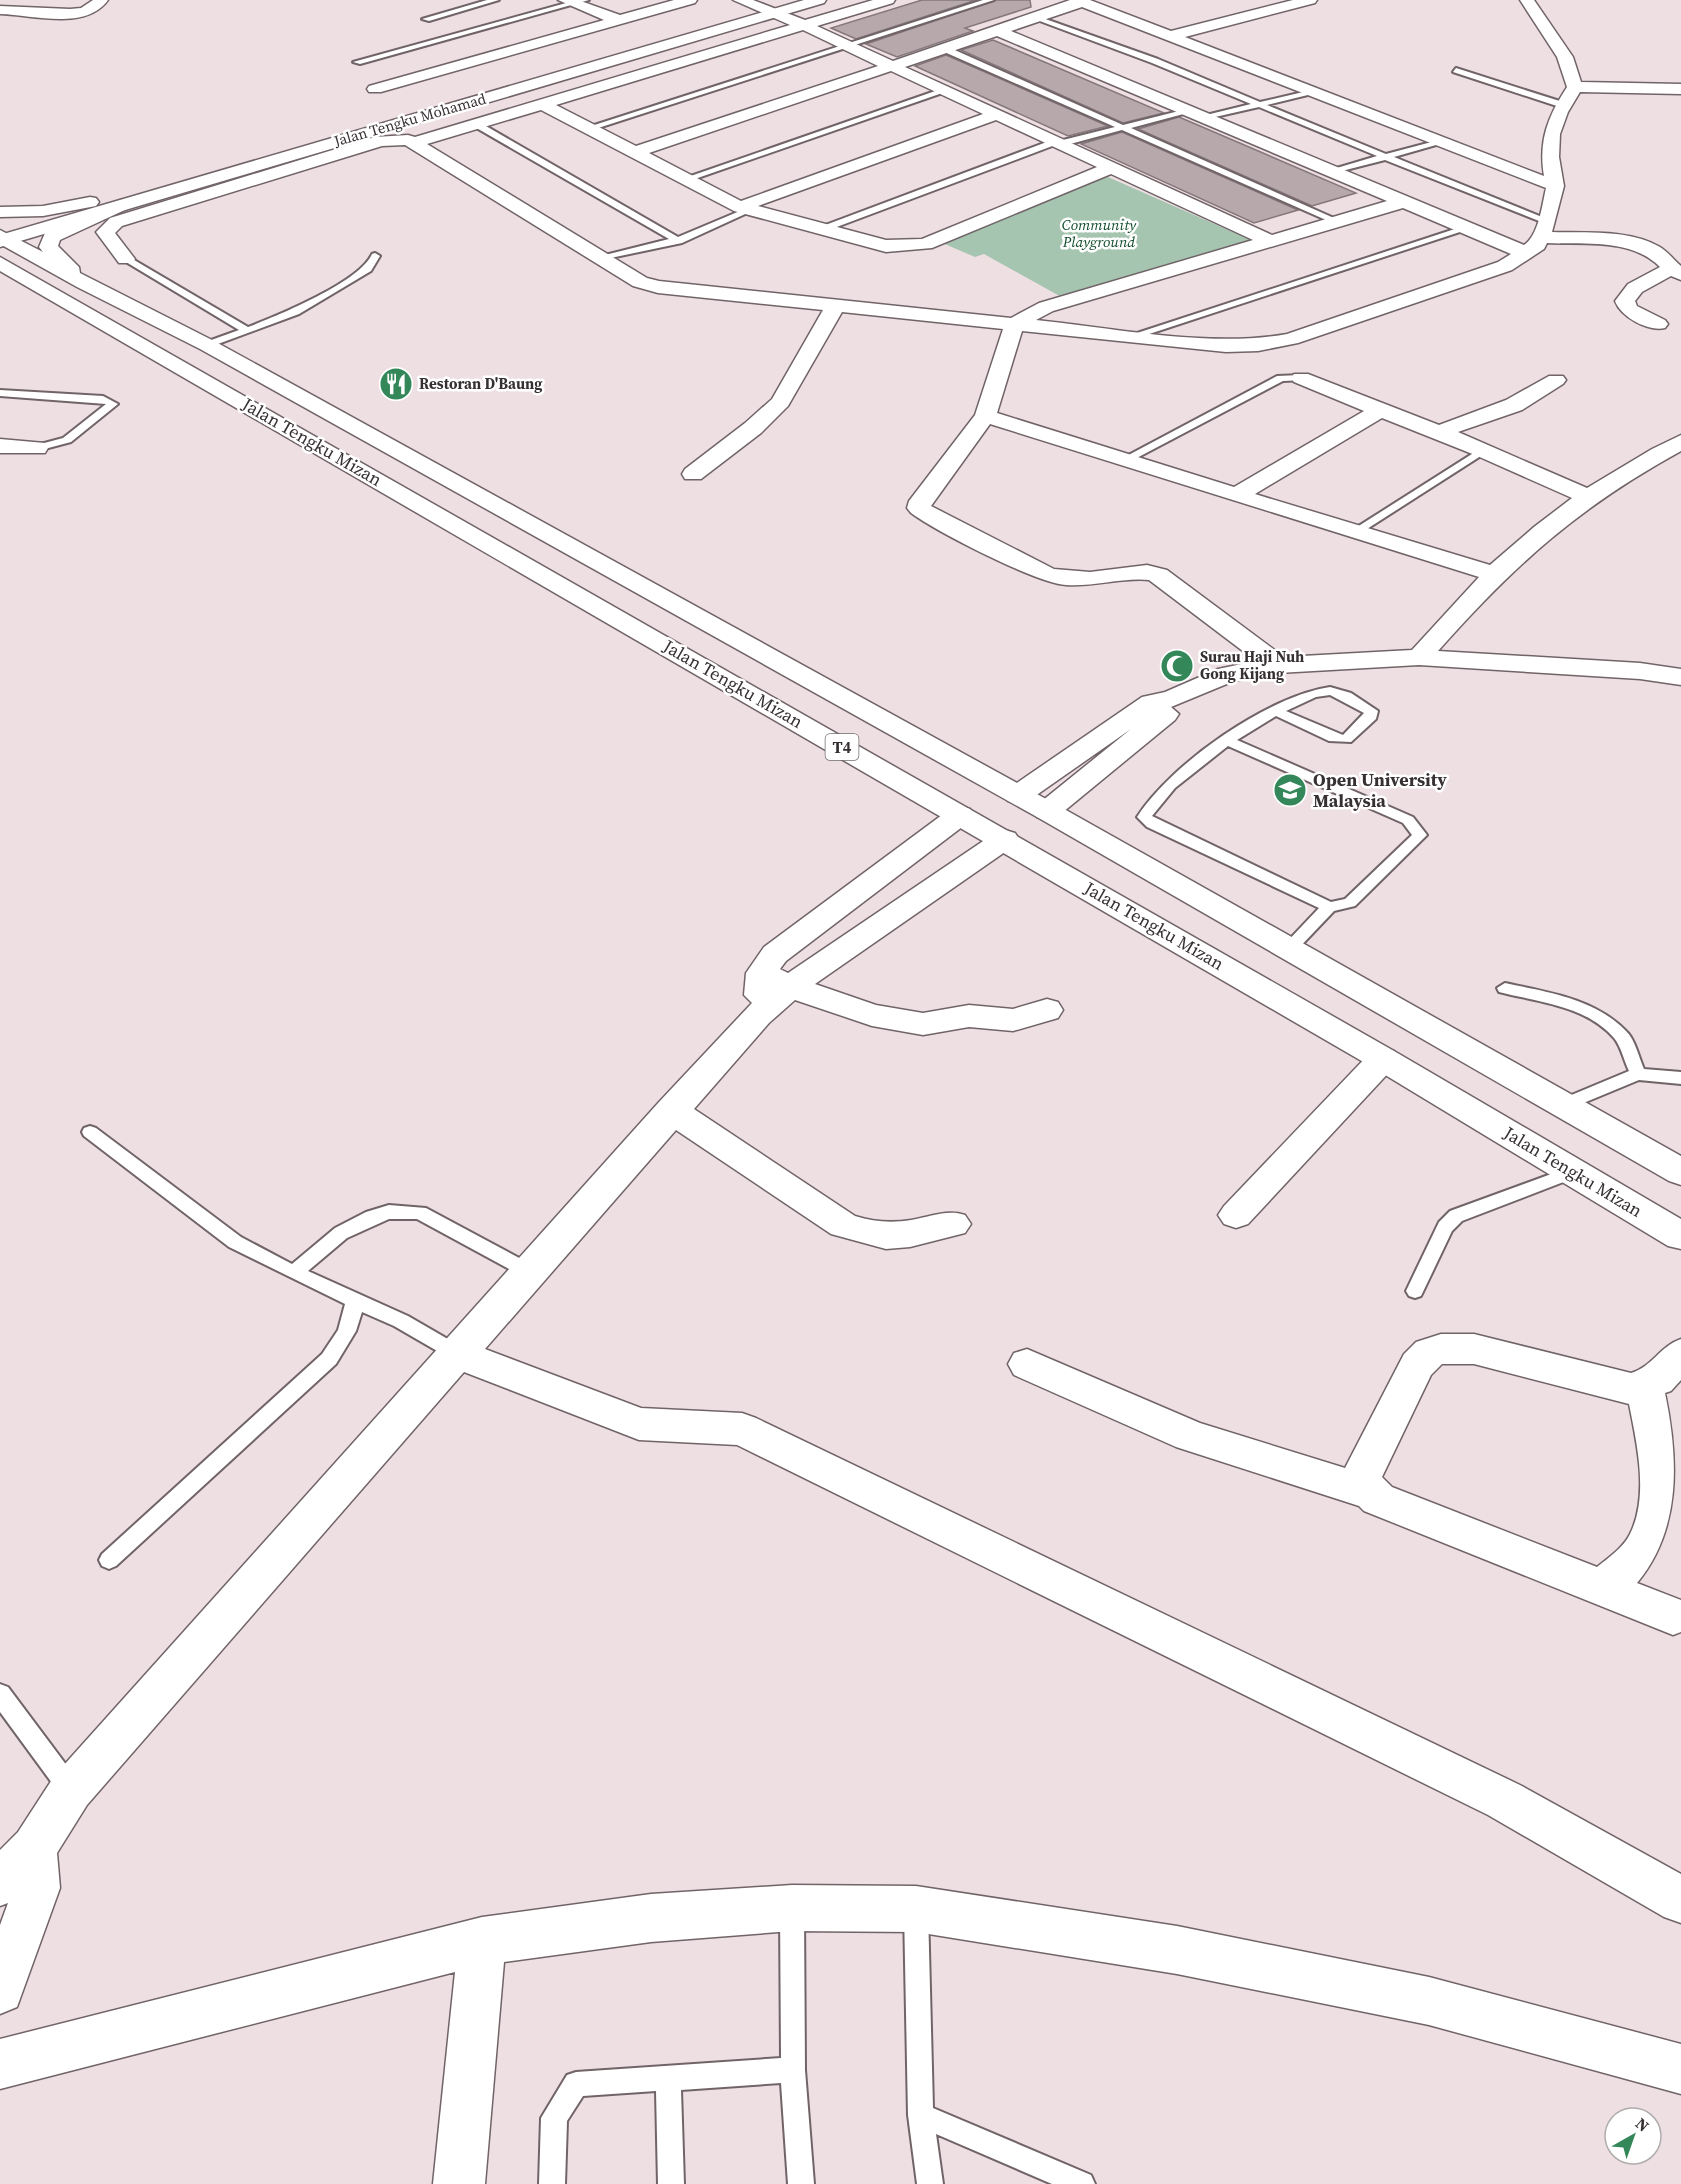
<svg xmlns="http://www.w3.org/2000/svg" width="1681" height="2184" font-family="'Source Serif 4',serif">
<rect width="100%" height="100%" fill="#eedfe3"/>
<path fill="#a6c5b0" d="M1108,177L1260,244L1065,299L984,254L975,257L940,242L1096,178Z"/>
<path fill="#b6a8ab" stroke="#85787b" stroke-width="1.5" d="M922,0H976L856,39L831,28Z
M996,0H1030L1031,7L965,28L973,31L897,57L866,44Z
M993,40L1164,113L1123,123L961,50Z
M946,55L1108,126L1068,136L915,66Z
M1179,117L1356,193L1312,206L1138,129Z
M1122,132L1298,210L1254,223L1081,144Z"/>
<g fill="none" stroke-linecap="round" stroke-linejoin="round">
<g stroke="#716468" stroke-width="4">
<path id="service" d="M487,0H499L429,21L422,19Z
M577,0H589L360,64L353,62Z
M983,0H994L592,130L585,128Z
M1037,16L1158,59L1260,102L1316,89V93L1267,105L1386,154L1443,139V143L1394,157L1552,221L1544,223L1385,160L1330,174V170L1377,156L1259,107L1202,120V116L1251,104L1152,63L1037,20Z
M942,47H948L1123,125L1191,108V112L1131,128L1343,222L1335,224L1122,130L1059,147L1055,145L826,231H820V227L1052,140L1059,141L1115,127L942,51Z
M1456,68L1566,103L1567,105L1560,107L1453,72Z
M941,89L948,91L689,181L682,179Z
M473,122H479L678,237L747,208L754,210L682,243L601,260V256L669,239L473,126Z
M1464,226L1472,228L1140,337L1131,335Z
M375,253L380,256L371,271L299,314L207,348L202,345L203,343L239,330L121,259L129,257L248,327C277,316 360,282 372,254Z
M1301,375L1305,376V380L1283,381L1131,461L1121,459L1277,376Z
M0,390L103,396L118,404L71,442L37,451L33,450V446L63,438L106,404L0,396Z
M1483,447L1487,448V452L1356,536L1346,534Z
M1330,687L1351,693L1378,711L1376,719L1351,742L1329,741L1276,716L1237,740L1413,817L1427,835L1355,906L1334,911L1294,953H1284L1281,949L1284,945L1319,908L1147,827L1137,817C1171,764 1268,696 1330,687ZM1330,695L1364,713L1343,735L1286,711L1316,697ZM1228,746L1403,823L1412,835L1345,899L1331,902L1152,816L1175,788Z
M1505,983C1547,992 1594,998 1626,1031C1635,1039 1639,1058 1644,1069L1681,1072V1084L1639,1080L1569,1109H1557L1555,1105L1557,1101L1629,1071C1624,1061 1621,1046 1614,1038C1585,1005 1538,1002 1499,992L1497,988Z
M90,1126L96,1128L241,1237L292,1264L335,1228L366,1212L389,1205L426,1208L536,1267L539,1272L536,1277H524L417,1219H389L347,1238L308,1271L408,1316L465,1349L467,1354L465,1359L458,1362L451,1359L394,1326L362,1312L356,1331L336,1364L116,1566L109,1569L102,1566L99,1560L102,1554L322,1354L338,1330L345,1304L229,1247L84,1136L82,1132L84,1128Z
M1573,1166L1579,1168L1582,1172L1579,1176L1462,1221L1452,1231L1421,1296L1415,1298L1409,1296L1406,1291L1439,1222L1450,1211Z
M0,1684L8,1687L79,1782L82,1790L79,1798L71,1801L63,1798L0,1712Z
M792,1898L800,1902L804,1910L805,2070L814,2184H788L781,2083L681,2090L684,2184H658L656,2091L583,2096L567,2121L565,2184H539L541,2118L567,2075L576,2072L781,2058L780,1910L784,1902Z
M916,1898L924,1902L928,1910L933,2108L1091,2175L1095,2184H1052L936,2134L943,2184H917L908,2115L904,1910L908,1902Z"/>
</g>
<g stroke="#716468" stroke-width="3">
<path id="minor" d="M93,0H108C86,31 33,15 0,14V6L70,9L81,8Z
M558,0H578L620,15L674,0H697L695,3L381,92H369L367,89L369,86L604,20Z
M733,0H753L805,20L873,0H895L893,3L817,26L893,61L1070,0H1090L1171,31L1293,0H1317L1315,3L1185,37L1544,176C1538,141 1548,116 1567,87L1557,57L1520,0H1534L1573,57L1581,82L1681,84V94L1580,92L1568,112L1560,134L1559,157L1564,186L1552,232C1584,233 1630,229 1660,247C1668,252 1674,260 1681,266V280L1671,276L1642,292L1635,301L1637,306L1665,320L1668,324L1665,328C1648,332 1621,317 1615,301L1628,284L1660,267C1631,238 1585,245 1547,243L1544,249L1512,270L1298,343L1258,351L1226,352L1022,331L997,413L1234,487L1364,411L1294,382L1291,378L1294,374H1308L1439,425L1506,400L1549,376H1563L1566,380L1563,384L1522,410L1458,432L1587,488L1652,449L1681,435V451C1579,507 1515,564 1438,651L1640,663L1681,669V685L1640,679L1419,665L1278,673L1234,681L1171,707L1179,714L1175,720L1057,817L1047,820L1037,817L1033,811L1037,805L1131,729L1028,801L1018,803L1008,801L1004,795L1008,789L1142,697L1165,692L1218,669L1256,661L1149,580C1124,577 1093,587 1066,585C1036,583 937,532 911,513L907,508L909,501L975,415L1003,329L842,312L788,406L761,433L701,479H685L682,474L685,469L745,423L772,399L823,310L658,293L633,286L405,145L382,146L122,226L115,233L135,259L133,263H119L96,232L110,218L375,137L408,135L415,137L790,25ZM1082,7L1546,188C1542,205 1539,235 1524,245L1011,31ZM803,30L878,66L636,146L556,105ZM997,36L1387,201L1272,235L905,67ZM891,71L983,114L741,201L649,153ZM541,110L734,211L886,252L932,248L1111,174L1253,240L1039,303L1011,318L659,281L647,278L427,144ZM996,120L1097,167L922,239L886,240L758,206ZM1403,208L1511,254L1498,262L1287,334C1210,348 1115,328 1036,320L1053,311ZM1382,418L1475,455L1572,498L1534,527L1490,565L1255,494ZM990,424L1479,577L1412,650L1284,657L1167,570L1147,565L1090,572L1054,569L931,506Z
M0,439L45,443L48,448L45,453H0Z
M960,806L970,809L974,815L970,821L786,961L780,969L788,973L995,833L1005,830L1015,833L1019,839L1015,845L815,984L876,1005L923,1013L969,1005L1013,1009L1047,999L1058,1002L1063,1010L1058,1018L1013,1031L969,1027L923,1035L872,1026L795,1000L769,1023L694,1109L855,1216C874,1222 892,1223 911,1220C930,1217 947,1209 965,1215L971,1224L965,1233L910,1247L886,1249L831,1234L676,1130L485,1349L641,1408L742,1413L756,1418L1520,1785L1681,1874V1923L1664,1917L1488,1815L737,1445L639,1440L464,1372L87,1805L57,1853L60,1888L17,2007L0,2014V1925L8,1903L0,1906V1850L18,1832L55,1775L659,1102L752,1003L744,995L746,973L764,947L950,809Z
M1383,1048L1394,1051L1399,1059L1394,1067L1248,1224L1236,1228L1224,1224L1218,1215L1224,1206L1372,1051Z
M1441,1334H1474L1631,1373C1652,1367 1660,1346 1681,1339V1380L1671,1391L1665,1393C1679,1461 1681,1530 1637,1583L1681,1600V1632L1673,1635L1658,1629L1364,1511L1359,1506L1176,1447L1014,1375L1008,1364L1014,1353L1027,1349L1200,1423L1345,1468L1404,1354L1416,1342ZM1442,1364H1474L1629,1404C1637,1444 1649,1496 1630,1534C1624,1547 1608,1558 1597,1567L1392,1487L1382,1477L1431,1375Z
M792,1885L916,1886L1177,1926L1429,1977L1681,2044V2094L1429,2025L1177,1974L916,1932L792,1931L651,1942L504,1962L485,2184H433L455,1972L0,2089V2039L482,1917L651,1894Z"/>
</g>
<g stroke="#716468" stroke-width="3">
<path id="secondary" d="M804,0H826L824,3L0,247V235Z"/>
</g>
<g stroke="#716468" stroke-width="3">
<path id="trunk" d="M90,197L96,198L99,202L96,206L43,216L0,217V207L43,206Z
M121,200L127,201L130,205L127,209L60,240L58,246L79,267L80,273L214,341L1057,805L1681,1156V1185L1669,1181L1037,817L200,349L77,287L0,244V230L43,252L39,247L45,233Z
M0,257L1394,1051L1681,1219V1249L1668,1246L1372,1067L0,271Z"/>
</g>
<use href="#service" fill="#fff" fill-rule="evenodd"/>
<use href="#minor" fill="#fff" fill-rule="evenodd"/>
<use href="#secondary" fill="#fff" fill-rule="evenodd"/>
<use href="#trunk" fill="#fff" fill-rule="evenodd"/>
</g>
<defs>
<g id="restaurant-disc" transform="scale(1.725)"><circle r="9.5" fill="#348759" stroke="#fff"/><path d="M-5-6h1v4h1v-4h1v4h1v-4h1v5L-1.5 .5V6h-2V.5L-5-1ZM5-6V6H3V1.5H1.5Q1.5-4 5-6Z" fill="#fff"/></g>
<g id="mosque-disc" transform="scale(1.725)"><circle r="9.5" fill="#348759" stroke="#fff"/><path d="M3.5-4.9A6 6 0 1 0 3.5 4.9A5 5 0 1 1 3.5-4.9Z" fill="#fff"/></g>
<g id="university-disc" transform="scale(1.725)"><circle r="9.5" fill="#348759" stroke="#fff"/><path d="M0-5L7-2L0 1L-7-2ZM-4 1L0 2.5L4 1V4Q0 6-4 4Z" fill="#fff"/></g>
</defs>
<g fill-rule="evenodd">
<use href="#restaurant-disc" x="396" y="384"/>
<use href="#mosque-disc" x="1177" y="666"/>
<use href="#university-disc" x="1290" y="790"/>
</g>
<g text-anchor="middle" stroke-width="5" stroke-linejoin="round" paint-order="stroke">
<g font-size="15" fill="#363032" stroke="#fff">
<text transform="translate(410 120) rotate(-16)" y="5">Jalan Tengku Mohamad</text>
</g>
<g font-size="15" font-style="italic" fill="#124d2e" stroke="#fff">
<text x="1099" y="230">Community<tspan x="1099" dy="17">Playground</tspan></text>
</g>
<g font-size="15" font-weight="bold" fill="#363032" stroke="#fff" text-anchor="start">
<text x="419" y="389">Restoran D'Baung</text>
<text x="1200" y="662">Surau Haji Nuh<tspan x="1200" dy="17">Gong Kijang</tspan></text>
</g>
<rect fill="#fff" stroke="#726e70" stroke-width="1.5" x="825.5" y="734" width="33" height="26" rx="4.5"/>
<g font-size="16" font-weight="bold" fill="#363032">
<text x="842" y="753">T4</text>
</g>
<g font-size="18" fill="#363032" stroke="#fff">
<text transform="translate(312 442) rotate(30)" y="6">Jalan Tengku Mizan</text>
<text transform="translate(733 684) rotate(30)" y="6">Jalan Tengku Mizan</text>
<text transform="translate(1154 926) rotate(30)" y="6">Jalan Tengku Mizan</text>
<text transform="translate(1573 1172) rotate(31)" y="6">Jalan Tengku Mizan</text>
</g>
<g font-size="18" font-weight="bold" fill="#363032" stroke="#fff" text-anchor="start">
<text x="1313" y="786">Open University<tspan x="1313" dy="21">Malaysia</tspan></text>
</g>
</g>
<g transform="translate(1633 2136) rotate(40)"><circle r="28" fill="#ffffff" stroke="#afacad" stroke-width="1.5"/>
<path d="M0-4.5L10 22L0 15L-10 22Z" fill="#348759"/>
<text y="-9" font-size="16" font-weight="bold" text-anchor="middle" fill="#363032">N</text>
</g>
</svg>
